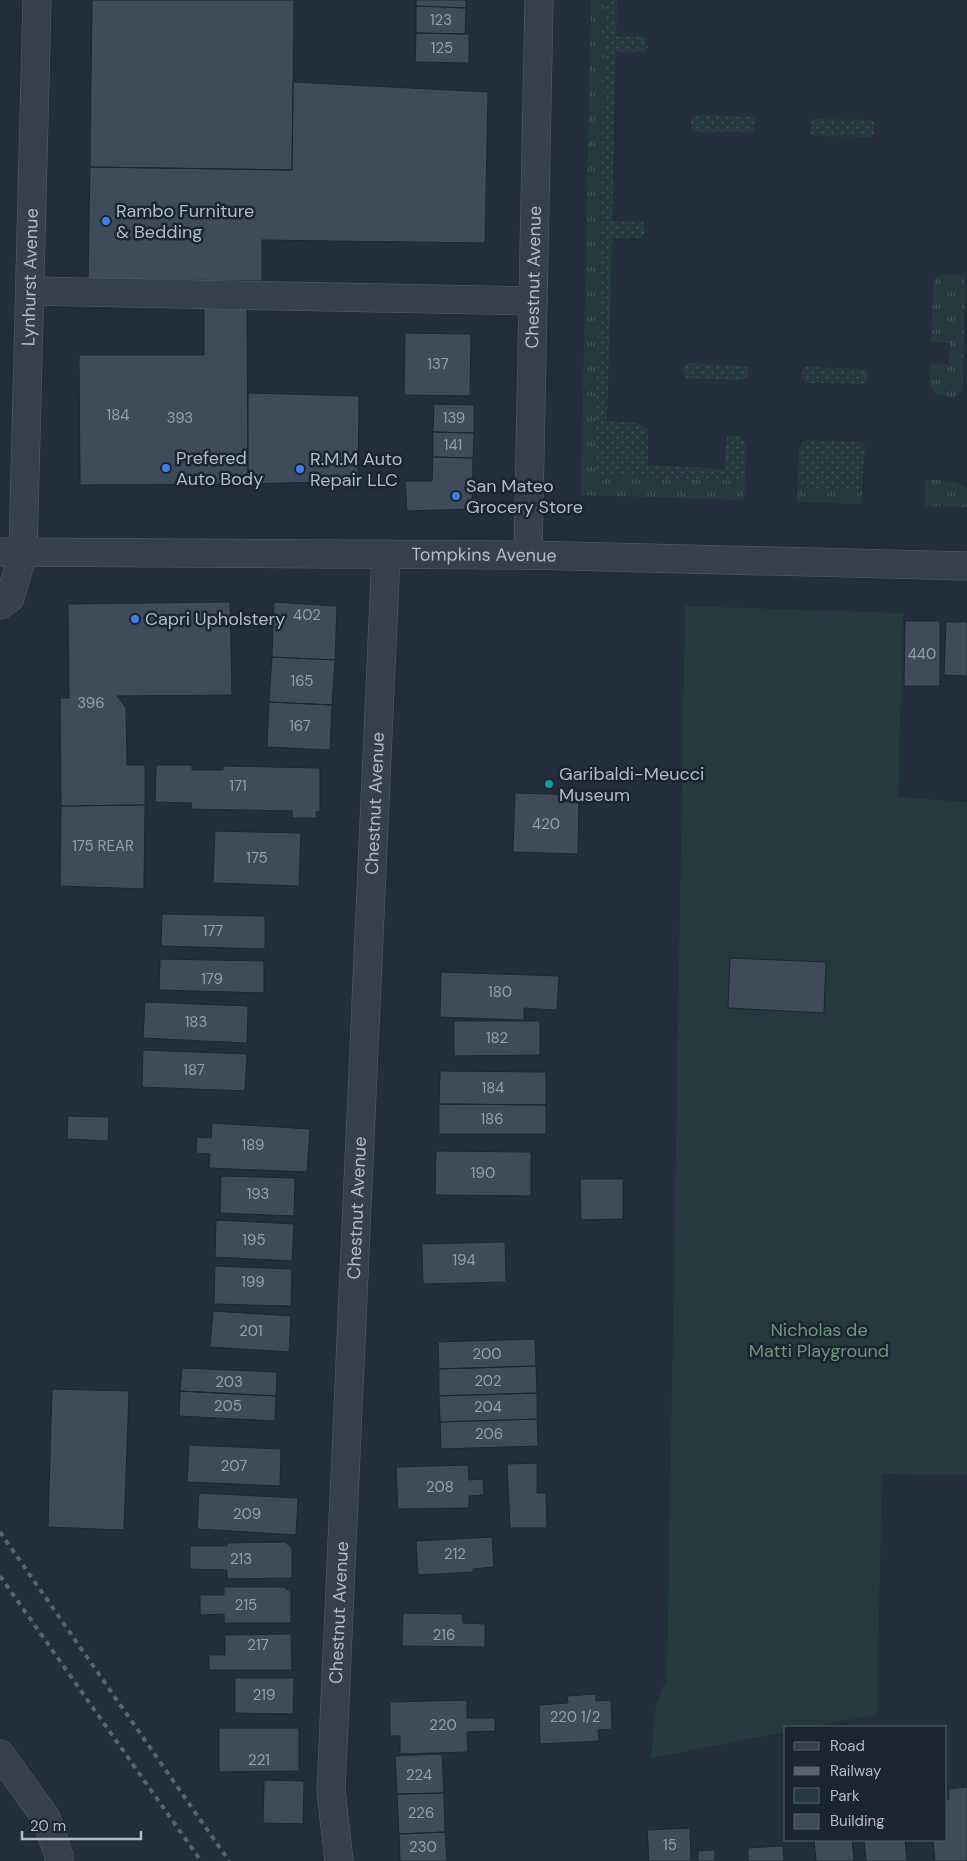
<svg xmlns="http://www.w3.org/2000/svg" width="967" height="1861" font-family="'DM Sans',sans-serif">
<defs>
<pattern id="grass-tufts" width="24" height="20" patternUnits="userSpaceOnUse" patternTransform="scale(1.25)"><rect width="24" height="20" fill="#253a3d"/><path d="M3 7l-1-3M5 7V3M7 7l1-3M15 17l-1-3M17 17v-4M19 17l1-3" fill="none" stroke="#425458"/></pattern>
<pattern id="garden-dots" width="8" height="8" patternUnits="userSpaceOnUse" patternTransform="scale(1.25)"><rect width="8" height="8" fill="#253a3d"/><path d="M2 2h.1M6 6h.1" fill="none" stroke="#425458" stroke-width="1.8" stroke-linecap="round"/></pattern>
</defs>
<rect width="100%" height="100%" fill="#232d3c"/>
<path fill="url(#grass-tufts)" d="M591,0H605L595,476L745,481L744,500L581,495Z
M943,275H965L963,384L960,394L953,398L934,393L929,383L930,363L948,364L950,343L931,342L933,285L936,277Z
M925,480C939,480 956,479 967,488V507L925,506Z
M798,487L862,490L861,504L797,502Z"/>
<path fill="#253a3d" d="M685,606L903,613L898,797L967,802V1475L882,1474L877,1715L812,1727H786V1732L651,1758L656,1704L667,1678Z"/>
<path fill="url(#garden-dots)" d="M605,0H617L616,36L646,37L648,47L644,52H616L612,221L643,222L645,233L641,238H612L607,421L638,423L648,429V465L724,469L727,437L738,436L744,441L746,446L745,481L595,476Z
M695,115L753,117L755,120L754,132H695L691,129V119Z
M812,119L872,120L875,124L874,134L870,137L814,136L810,133Z
M687,363L746,366L748,368V377L743,380L685,378L683,367Z
M806,367L865,369L867,372V381L862,384L806,383L802,379L803,368Z
M805,440L861,442L865,446L862,490L798,487L799,448Z"/>
<path fill="#3f4b5b" stroke="#1e2633" d="M92,0H294L292,170L90,167Z
M416,0H466V8L416,6Z
M416,6L466,8L465,34L416,33Z
M416,33L469,34V63L415,62Z
M293,82L488,92L485,243L262,240V281L88,279L90,167L292,170Z
M204,307H247L248,484L80,485L79,355H204Z
M405,333L471,334L470,396L404,395Z
M248,393L359,396L358,481L248,484Z
M434,404L474,405V433L433,432Z
M433,432L474,433L473,458L433,457Z
M433,457L473,458L472,509L407,511L405,481H432Z
M230,602L232,695L117,696L126,708L127,765H145V805L61,806L60,698H69L68,604Z
M274,602L337,606L335,660L272,657Z
M905,621H940V686H904Z
M946,622H967V676L944,675Z
M272,657L335,660L332,705L269,702Z
M269,702L332,705L330,750L267,747Z
M156,765H192V770H223V766L320,768V812H316L317,818H292V811L191,809L192,803L155,802Z
M515,793L579,795L578,854L513,852Z
M145,805L144,889L60,886L61,806Z
M215,831L301,833L299,886L213,883Z
M162,914L265,916V949L161,946Z
M730,958L826,962L824,1013L728,1008Z
M160,959L264,961V993L159,990Z
M441,972L559,976L557,1010L524,1008V1020L440,1017Z
M145,1002L248,1006L247,1043L143,1038Z
M454,1021H540V1055L454,1056Z
M143,1050L247,1054L245,1091L142,1087Z
M440,1071L546,1072V1105L439,1104Z
M439,1104L546,1105V1134H439Z
M68,1116L109,1117L108,1141L67,1139Z
M212,1123L310,1129L307,1172L209,1168L210,1154L196,1153L197,1137L211,1138Z
M436,1151L531,1152V1196L435,1195Z
M221,1176L295,1178L294,1216L220,1213Z
M580,1179H623V1219L581,1220Z
M216,1220L294,1224L292,1261L215,1257Z
M505,1242L506,1282L423,1284L422,1244Z
M215,1266L292,1269L291,1306L214,1304Z
M213,1311L291,1316L289,1352L210,1347Z
M535,1339L536,1366L439,1369L438,1342Z
M536,1366L537,1393L439,1396V1369Z
M182,1368L277,1372L276,1396L180,1391Z
M52,1389L129,1391L124,1530L48,1527Z
M180,1391L276,1396L275,1421L179,1416Z
M537,1393V1419L440,1422L439,1396Z
M537,1419L538,1446L441,1449L440,1422Z
M189,1445L281,1449L280,1486L187,1482Z
M537,1463V1493H546L547,1528H510L507,1464Z
M468,1465L469,1480L483,1479L484,1495L469,1496V1508L398,1509L396,1467Z
M199,1493L298,1498L296,1535L197,1529Z
M492,1537L494,1567L473,1569V1572L418,1575L416,1541Z
M285,1542L292,1548V1578L227,1579V1570L190,1569V1546H227V1543Z
M224,1587H284L291,1592V1623H224V1614L200,1615V1595H224Z
M403,1613L462,1614L463,1623L485,1624V1647L402,1646Z
M291,1634L292,1670H209V1655H225V1635Z
M235,1678H294L293,1714L235,1713Z
M596,1694V1701L611,1700L612,1729L598,1730L599,1741L540,1744L539,1705L568,1703L567,1696Z
M467,1700V1718H495V1731L467,1732L468,1752L400,1754V1736H390V1702Z
M219,1728H299V1771L219,1772Z
M442,1754L444,1793L397,1794L395,1756Z
M264,1780L304,1781L303,1824L263,1823Z
M967,1787V1861H935L933,1840H946V1800L949,1799L948,1789Z
M444,1793L445,1832L399,1834L397,1794Z
M690,1828L691,1861H649L647,1830Z
M445,1832L447,1861H400L399,1834Z
M814,1840H852L854,1861H816Z
M864,1840H905L907,1861H866Z
M783,1846L784,1861H748V1848Z
M715,1850V1861H698V1851Z"/>
<g fill="none" stroke-linecap="round" stroke-linejoin="round">
<g stroke="#555d6a" stroke-width="29">
<g id="minor">
<path d="M30,291L533,301"/>
<path id="s1" d="M0,552L528,555L967,566"/>
<path id="s2" d="M528,555L539,0"/>
<path id="s3" d="M0,605L10,598L23,553L37,0"/>
<path d="M0,1754L46,1818L59,1856V1861"/>
<path id="s4" d="M339,1861L331,1791L386,554"/>
</g>
</g>
<use href="#minor" stroke="#373f4c" stroke-width="28"/>
<path stroke="#596373" stroke-width="4" stroke-dasharray="5 5" stroke-linecap="butt" d="M0,1532L229,1861
M0,1576L201,1861"/>
</g>
<g fill="#3f7fe0" stroke="#1c2431" stroke-width="2">
<circle cx="106" cy="221" r="5"/>
<circle cx="166" cy="468" r="5"/>
<circle cx="300" cy="469" r="5"/>
<circle cx="456" cy="496" r="5"/>
<circle cx="135" cy="619" r="5"/>
</g>
<circle fill="#0f9aa8" stroke="#1c2431" stroke-width="2" cx="549" cy="784" r="5"/>
<g text-anchor="middle" stroke-width="5" stroke-linejoin="round" paint-order="stroke">
<g font-size="15" fill="#969ead">
<text x="441" y="25">123</text>
<text x="442" y="53">125</text>
<text x="438" y="369">137</text>
<text x="118" y="420">184</text>
<text x="180" y="423">393</text>
<text x="454" y="423">139</text>
<text x="453" y="450">141</text>
<text x="307" y="620">402</text>
<text x="922" y="659">440</text>
<text x="302" y="686">165</text>
<text x="91" y="708">396</text>
<text x="300" y="731">167</text>
<text x="238" y="791">171</text>
<text x="546" y="829">420</text>
<text x="103" y="851">175 REAR</text>
<text x="257" y="863">175</text>
<text x="213" y="936">177</text>
<text x="212" y="984">179</text>
<text x="500" y="997">180</text>
<text x="196" y="1027">183</text>
<text x="497" y="1043">182</text>
<text x="194" y="1075">187</text>
<text x="493" y="1093">184</text>
<text x="492" y="1124">186</text>
<text x="253" y="1150">189</text>
<text x="483" y="1178">190</text>
<text x="258" y="1199">193</text>
<text x="254" y="1245">195</text>
<text x="464" y="1265">194</text>
<text x="253" y="1287">199</text>
<text x="251" y="1336">201</text>
<text x="487" y="1359">200</text>
<text x="488" y="1386">202</text>
<text x="229" y="1387">203</text>
<text x="228" y="1411">205</text>
<text x="488" y="1412">204</text>
<text x="489" y="1439">206</text>
<text x="234" y="1471">207</text>
<text x="440" y="1492">208</text>
<text x="247" y="1519">209</text>
<text x="455" y="1559">212</text>
<text x="241" y="1564">213</text>
<text x="246" y="1610">215</text>
<text x="444" y="1640">216</text>
<text x="258" y="1650">217</text>
<text x="264" y="1700">219</text>
<text x="575" y="1722">220 1/2</text>
<text x="443" y="1730">220</text>
<text x="259" y="1765">221</text>
<text x="419" y="1780">224</text>
<text x="421" y="1818">226</text>
<text x="670" y="1850">15</text>
<text x="423" y="1852">230</text>
</g>
<g font-size="18" fill="#b3bac8" stroke="#1c2431" text-anchor="start">
<text x="116" y="217">Rambo Furniture<tspan x="116" dy="21">&amp; Bedding</tspan></text>
<text x="176" y="464">Prefered<tspan x="176" dy="21">Auto Body</tspan></text>
<text x="310" y="465">R.M.M Auto<tspan x="310" dy="21">Repair LLC</tspan></text>
<text x="466" y="492">San Mateo<tspan x="466" dy="21">Grocery Store</tspan></text>
<text x="145" y="625">Capri Upholstery</text>
<text x="559" y="780">Garibaldi-Meucci<tspan x="559" dy="21">Museum</tspan></text>
</g>
<g font-size="18" fill="#b3bac8" stroke="#1c2431">
<text dy="6" stroke="none"><textPath href="#s3" startOffset="335">Lynhurst Avenue</textPath></text>
<text dy="6" stroke="none"><textPath href="#s2" startOffset="278">Chestnut Avenue</textPath></text>
<text dy="6" stroke="none"><textPath href="#s1" startOffset="484">Tompkins Avenue</textPath></text>
<text dy="6" stroke="none"><textPath href="#s4" startOffset="1059">Chestnut Avenue</textPath></text>
<text dy="6" stroke="none"><textPath href="#s4" startOffset="654">Chestnut Avenue</textPath></text>
<text dy="6" stroke="none"><textPath href="#s4" startOffset="249">Chestnut Avenue</textPath></text>
</g>
<g font-size="18" fill="#6a9976" stroke="#1c2431">
<text x="819" y="1336">Nicholas de<tspan x="819" dy="21">Matti Playground</tspan></text>
</g>
</g>
<rect x="784" y="1726" width="162" height="115" fill="#1c2431" stroke="#58606d"/>
<rect x="794" y="1742" width="25" height="8" fill="#373f4c" stroke="#58606d"/>
<text x="830" y="1751" font-size="15" fill="#b3bac8">Road</text>
<rect x="794" y="1767" width="25" height="8" fill="#596373" stroke="#58606d"/>
<text x="830" y="1776" font-size="15" fill="#b3bac8">Railway</text>
<rect x="794" y="1788" width="25" height="15" fill="#253a3d" stroke="#58606d"/>
<text x="830" y="1801" font-size="15" fill="#b3bac8">Park</text>
<rect x="794" y="1814" width="25" height="15" fill="#3f4b5b" stroke="#58606d"/>
<text x="830" y="1826" font-size="15" fill="#b3bac8">Building</text>
<path d="M22 1831v8h119v-8" fill="none" stroke="#b3bac8" stroke-width="2.5"/>
<text x="30" y="1831" font-size="15" fill="#b3bac8" stroke="#1c2431" stroke-width="4" paint-order="stroke">20 m</text>
</svg>
